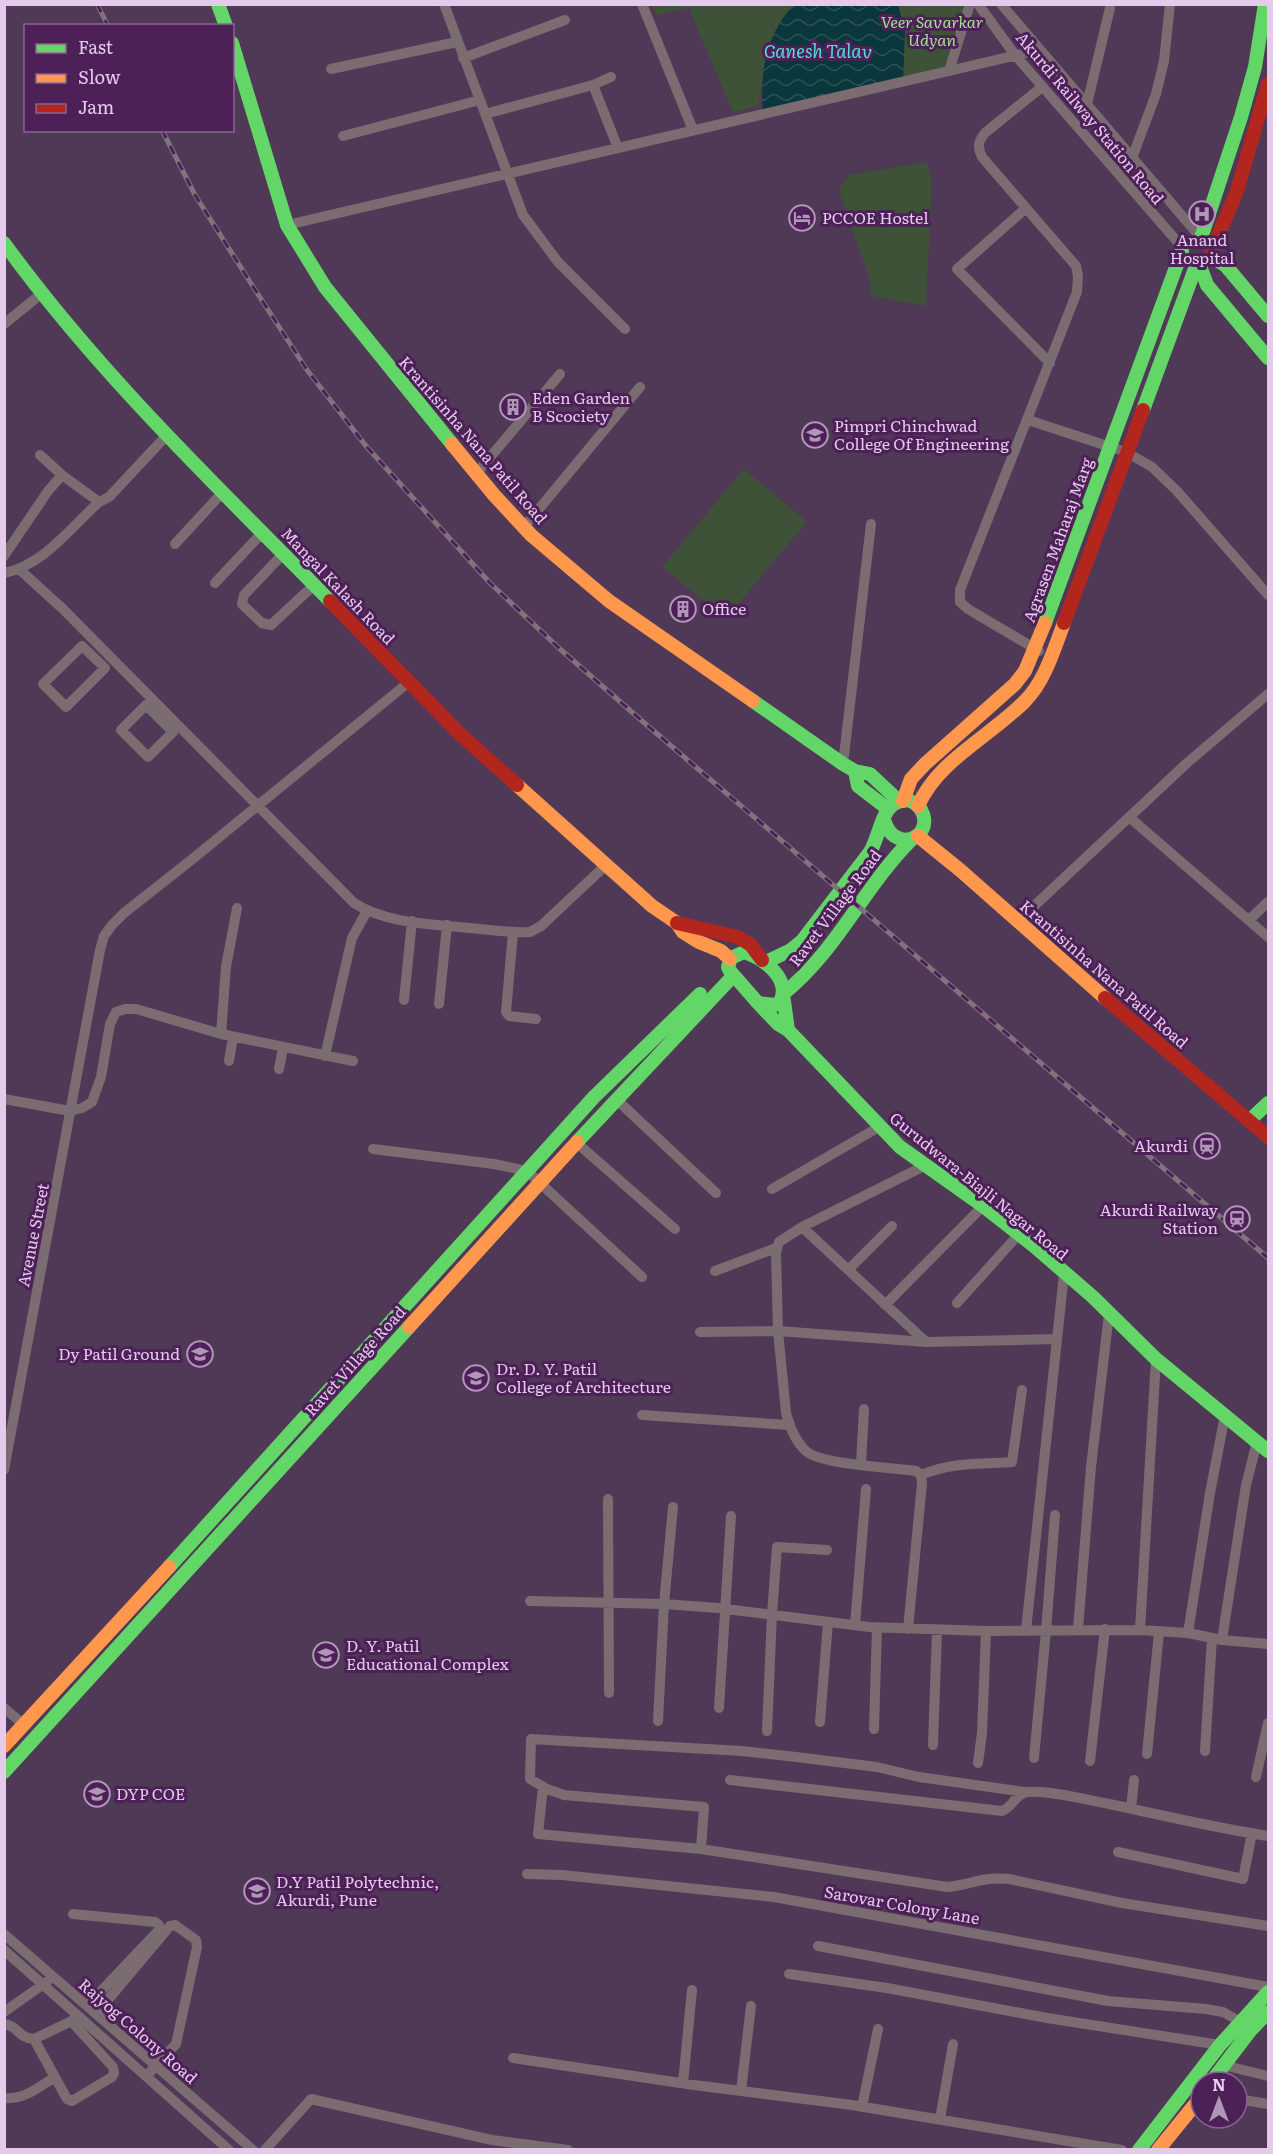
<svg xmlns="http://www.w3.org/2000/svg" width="1273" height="2154" font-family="Literata,serif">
<defs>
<pattern id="water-waves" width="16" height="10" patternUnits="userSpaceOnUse" patternTransform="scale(1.5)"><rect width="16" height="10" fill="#09373c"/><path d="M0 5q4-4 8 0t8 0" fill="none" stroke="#2d5358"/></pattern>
</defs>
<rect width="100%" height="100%" fill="#503857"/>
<path fill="#3d5237" d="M901,4L969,5L948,71L903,82L905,32L899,8Z
M651,5H793C767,37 763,66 759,106L733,112L689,8L657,15Z
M927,162L932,183L926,306L870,296V280L840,194V187L849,175Z
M744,469L807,522L726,618L662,567Z"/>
<path fill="url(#water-waves)" d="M793,5H901L899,8L905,32L903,82L763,114C760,71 765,38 793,5Z"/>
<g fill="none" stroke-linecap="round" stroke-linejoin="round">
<path stroke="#7a6c70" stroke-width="10" d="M444,4L523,215L558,262L625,329
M642,4L693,130
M978,4L1015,55L1182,247
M1001,4L1201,238
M463,58L565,20
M331,69L457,42
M949,71L970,4
M593,85L618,148
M1087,104L1110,8
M485,114L593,85L611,77
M343,136L480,100
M1132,158L1156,94L1164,61L1170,4
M1026,208L957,269L1050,363
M287,225L1039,50
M4,324L41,294
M1028,420L1126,452L1152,467L1177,491L1268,595
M40,455L62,475L99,502
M476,474L560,374
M524,527L640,387
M175,544L223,492
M283,554L244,595L242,604L262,623L271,625L314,585
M4,556L48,491L62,475
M19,569L63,609L354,903C387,924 432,924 470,928C490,930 510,933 530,932L541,926L606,865
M4,573C44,565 70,528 99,502L109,497L168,434
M215,583L262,533
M82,646L105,668L66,707L43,684Z
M1039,651L968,609L960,602V590L1077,292L1078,276L1076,266L982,157C977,146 978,141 986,132L1042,87
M146,705L173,732L148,757L121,730Z
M843,764L871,524
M1129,817L1268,937
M1249,920L1268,902
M1018,921L1187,763L1268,694
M513,932L506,1012L509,1016L536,1019
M404,1000L412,921
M439,1004L447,925
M221,1034L226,967L237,908
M325,1056L352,938L367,911
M229,1061L233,1037
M279,1069L283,1048
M4,1099L70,1111L82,1108L92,1102L101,1077L110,1024L116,1012L125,1009H136L221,1034L353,1061
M616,1099L716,1193
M577,1143L675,1229
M373,1149L494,1164L527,1171L642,1277
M772,1189L879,1127
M802,1227L926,1342
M848,1270L892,1226
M715,1271L776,1248
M957,1303L1019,1234
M885,1305L983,1206
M700,1332L778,1331L926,1342L1056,1339
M642,1415L789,1425
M861,1464L864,1409
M4,1470L100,950L104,936L112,925L124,913L190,861L409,682
M921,1475C951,1462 980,1464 1012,1462L1022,1390
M608,1499L609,1693
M530,1601L664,1604L718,1608L869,1627L986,1631L1140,1630L1188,1633L1222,1640L1268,1644
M855,1625L866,1489
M908,1629L922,1483L921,1475L916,1471L908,1470C886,1467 819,1464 806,1451C795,1441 790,1427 786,1413L778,1331L776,1253L779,1242L802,1227L924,1166
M1078,1629L1091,1467L1109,1314
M1026,1630L1064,1274
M1140,1630L1156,1359
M1188,1633L1210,1493L1225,1415
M1222,1640L1246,1485L1257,1442
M4,1708L23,1724
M719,1708L731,1516
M658,1721L664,1604L673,1507
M820,1722L828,1622
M874,1729L877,1627
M767,1731L772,1614L777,1547L827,1550
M933,1745L937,1630
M1205,1751L1212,1638
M1147,1754L1159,1632
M1034,1758L1046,1631L1055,1515
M1090,1761L1105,1629
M978,1763L982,1733L986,1631
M1256,1777L1268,1723
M730,1780L1002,1811C1013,1807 1015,1794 1027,1792C1049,1790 1087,1800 1109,1804C1162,1815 1215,1828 1268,1836
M543,1787L538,1834L701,1849L947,1887C970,1885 985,1876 1009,1879L1122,1903L1268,1926
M1131,1809L1134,1780
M701,1849L704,1807L564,1795L547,1789L530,1779L531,1739L742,1751L796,1757L877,1767L919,1777L1025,1792
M1118,1852L1243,1879L1252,1833
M527,1874L562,1875L774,1897L1268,1987
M73,1914L155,1922L159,1925V1930L87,2006
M4,1934L253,2150
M818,1946L1108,2001L1206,2009L1223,2012L1239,2021
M4,1950L229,2150
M789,1974L887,1988L1047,2018L1220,2045
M4,2012L48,1981
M96,2014L170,1926L175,1925L196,1940L197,1947L176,2044L151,2071
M71,2021L113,2067L114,2073L112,2077L72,2101L67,2099L34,2039L80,2017
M4,2024C18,2025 17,2038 34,2039
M513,2058L694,2085L852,2105L1122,2150
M1223,2065L1268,2076
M683,2083L692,1990
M741,2091L751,2006
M4,2098C24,2100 39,2087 55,2077
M1237,2099L1268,2104
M862,2107L878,2029
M940,2119L953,2044
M265,2150L311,2099L492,2140L568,2150"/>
<path stroke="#63d668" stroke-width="14" d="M218,4L226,26
M232,43L287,225L325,287L452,444
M1201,238L1241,117L1255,67L1265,4
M4,243C99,374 217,486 330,601
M1211,256L1226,266L1268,316
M1200,266L1207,285L1268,358
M1143,410L1196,266
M1045,623L1182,251
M753,701L843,764L855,771L870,774L899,801
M855,771L858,786L888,809
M744,952C763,958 792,979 780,1002L775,1005L758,1003L730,971L728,967L731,958Z
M766,962L791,950L802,941L870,852C879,838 881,810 896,803C922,789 939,835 906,840C893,838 888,832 884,820
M783,994L788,1030
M783,994C837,951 863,888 911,840
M758,1003L778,1024L788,1030L900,1147L983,1206L1034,1246L1093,1297L1156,1359L1268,1451
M1250,1120L1268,1103
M577,1142L733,976
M169,1567L594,1097L700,994
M4,1772L409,1327
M1211,2082L1250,2031L1268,2012
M1139,2150L1220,2045L1268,1992"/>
<path stroke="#ff974d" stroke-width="14" d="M452,444L494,495L531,535L609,601L753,701
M517,785L652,906L677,923L683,932L699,942L721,951L730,959
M903,801L911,779L925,764L1015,684L1025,671L1045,623
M918,806C938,760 991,736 1025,701C1045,681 1054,649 1064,623
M918,836L960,870L1105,998
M409,1327L577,1142
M4,1746L169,1567
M1158,2150L1201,2097"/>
<path stroke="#b3261e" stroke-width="14" d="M1211,252L1237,191L1268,84
M330,601L461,735L517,785
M1064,623L1143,410
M677,923L738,937L751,945L762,960
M1105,998L1268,1137"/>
<g stroke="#80737c" stroke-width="5">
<path id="rail" d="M97,4L108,26
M162,130L195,195L252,285L307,370L366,446L490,583L560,649L641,720L1268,1258"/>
</g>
<use href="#rail" stroke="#4d2058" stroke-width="3" stroke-dasharray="9" stroke-linecap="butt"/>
</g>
<defs>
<g id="hospital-ring" transform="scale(1.35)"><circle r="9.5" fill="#4d2058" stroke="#b097b7" stroke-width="1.5"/><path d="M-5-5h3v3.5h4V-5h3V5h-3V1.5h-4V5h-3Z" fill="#b097b7"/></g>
<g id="hotel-ring" transform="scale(1.35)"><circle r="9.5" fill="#4d2058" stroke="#b097b7" stroke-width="1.5"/><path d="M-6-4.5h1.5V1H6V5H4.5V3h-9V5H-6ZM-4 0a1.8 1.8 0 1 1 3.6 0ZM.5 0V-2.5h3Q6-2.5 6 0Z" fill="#b097b7"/></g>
<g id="building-ring" transform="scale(1.35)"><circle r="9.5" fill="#4d2058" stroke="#b097b7" stroke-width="1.5"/><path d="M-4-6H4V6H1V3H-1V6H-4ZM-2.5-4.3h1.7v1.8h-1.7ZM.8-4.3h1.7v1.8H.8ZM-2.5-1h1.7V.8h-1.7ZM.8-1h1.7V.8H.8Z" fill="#b097b7"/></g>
<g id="university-ring" transform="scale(1.35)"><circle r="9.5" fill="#4d2058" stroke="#b097b7" stroke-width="1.5"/><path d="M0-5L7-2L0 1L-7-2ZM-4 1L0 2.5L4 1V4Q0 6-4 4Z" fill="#b097b7"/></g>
<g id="station-ring" transform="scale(1.35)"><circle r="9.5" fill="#4d2058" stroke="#b097b7" stroke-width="1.5"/><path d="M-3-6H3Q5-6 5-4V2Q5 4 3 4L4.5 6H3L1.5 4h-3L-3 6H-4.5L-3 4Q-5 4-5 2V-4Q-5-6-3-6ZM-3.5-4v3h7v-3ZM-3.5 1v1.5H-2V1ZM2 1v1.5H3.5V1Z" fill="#b097b7"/></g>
</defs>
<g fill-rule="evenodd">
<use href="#hospital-ring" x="1202" y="214"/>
<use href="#hotel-ring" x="802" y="218"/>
<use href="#building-ring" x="513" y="407"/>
<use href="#university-ring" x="815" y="435"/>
<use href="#building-ring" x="683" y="609"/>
<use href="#station-ring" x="1207" y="1146"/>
<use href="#station-ring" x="1237" y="1219"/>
<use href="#university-ring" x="200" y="1354"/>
<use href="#university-ring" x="476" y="1378"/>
<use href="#university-ring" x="326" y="1655"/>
<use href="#university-ring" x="97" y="1794"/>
<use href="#university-ring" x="257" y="1891"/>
</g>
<g text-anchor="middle" stroke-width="6" stroke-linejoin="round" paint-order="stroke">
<g font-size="16" font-style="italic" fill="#a5de94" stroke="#4d2058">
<text x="932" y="28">Veer Savarkar<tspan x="932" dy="18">Udyan</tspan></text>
</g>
<g font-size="16" fill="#e4caeb" stroke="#4d2058">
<text transform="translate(1090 118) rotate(50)" y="6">Akurdi Railway Station Road</text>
<text transform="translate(473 440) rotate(49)" y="6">Krantisinha Nana Patil Road</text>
<text transform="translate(1058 540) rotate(-70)" y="6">Agrasen Maharaj Marg</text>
<text transform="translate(338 586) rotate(46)" y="6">Mangal Kalash Road</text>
<text transform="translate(835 908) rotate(-53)" y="6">Ravet Village Road</text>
<text transform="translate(1104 974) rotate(41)" y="6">Krantisinha Nana Patil Road</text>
<text transform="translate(979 1186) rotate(39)" y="6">Gurudwara-Biajli Nagar Road</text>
<text transform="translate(33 1235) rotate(-79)" y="6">Avenue Street</text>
<text transform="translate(355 1361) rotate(-48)" y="6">Ravet Village Road</text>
<text transform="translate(902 1905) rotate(10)" y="6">Sarovar Colony Lane</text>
<text transform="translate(138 2031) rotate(41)" y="6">Rajyog Colony Road</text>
</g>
<g font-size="16" fill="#e4caeb" stroke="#4d2058" text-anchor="start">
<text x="822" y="224">PCCOE Hostel</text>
<text x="1202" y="246" text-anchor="middle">Anand<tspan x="1202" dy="18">Hospital</tspan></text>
<text x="532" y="404">Eden Garden<tspan x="532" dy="18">B Scociety</tspan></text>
<text x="834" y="432">Pimpri Chinchwad<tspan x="834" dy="18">College Of Engineering</tspan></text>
<text x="702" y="615">Office</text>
<text x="1188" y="1152" text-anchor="end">Akurdi</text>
<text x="1218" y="1216" text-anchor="end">Akurdi Railway<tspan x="1218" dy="18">Station</tspan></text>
<text x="180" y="1360" text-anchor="end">Dy Patil Ground</text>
<text x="496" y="1375">Dr. D. Y. Patil<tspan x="496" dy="18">College of Architecture</tspan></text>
<text x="346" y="1652">D. Y. Patil<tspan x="346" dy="18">Educational Complex</tspan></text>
<text x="116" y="1800">DYP COE</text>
<text x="276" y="1888">D.Y Patil Polytechnic,<tspan x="276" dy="18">Akurdi, Pune</tspan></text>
</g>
<g font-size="18" font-style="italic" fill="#54dbe0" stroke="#4d2058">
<text x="818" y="58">Ganesh Talav</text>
</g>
</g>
<rect width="1273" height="2154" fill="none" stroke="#e4caeb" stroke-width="12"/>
<rect x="24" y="24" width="210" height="108" fill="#4d2058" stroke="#896493" stroke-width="1.5"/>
<rect x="36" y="44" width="30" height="9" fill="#63d668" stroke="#896493" stroke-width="1.5"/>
<text x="78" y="54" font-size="18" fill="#e4caeb">Fast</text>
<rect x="36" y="74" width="30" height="9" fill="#ff974d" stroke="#896493" stroke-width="1.5"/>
<text x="78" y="84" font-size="18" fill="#e4caeb">Slow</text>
<rect x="36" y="104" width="30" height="9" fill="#b3261e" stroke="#896493" stroke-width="1.5"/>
<text x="78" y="114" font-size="18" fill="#e4caeb">Jam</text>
<g transform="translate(1219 2100)"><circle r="28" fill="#4d2058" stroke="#896493" stroke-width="1.5"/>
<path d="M0-4.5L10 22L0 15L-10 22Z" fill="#b097b7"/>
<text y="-9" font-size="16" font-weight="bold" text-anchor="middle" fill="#e4caeb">N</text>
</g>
</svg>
